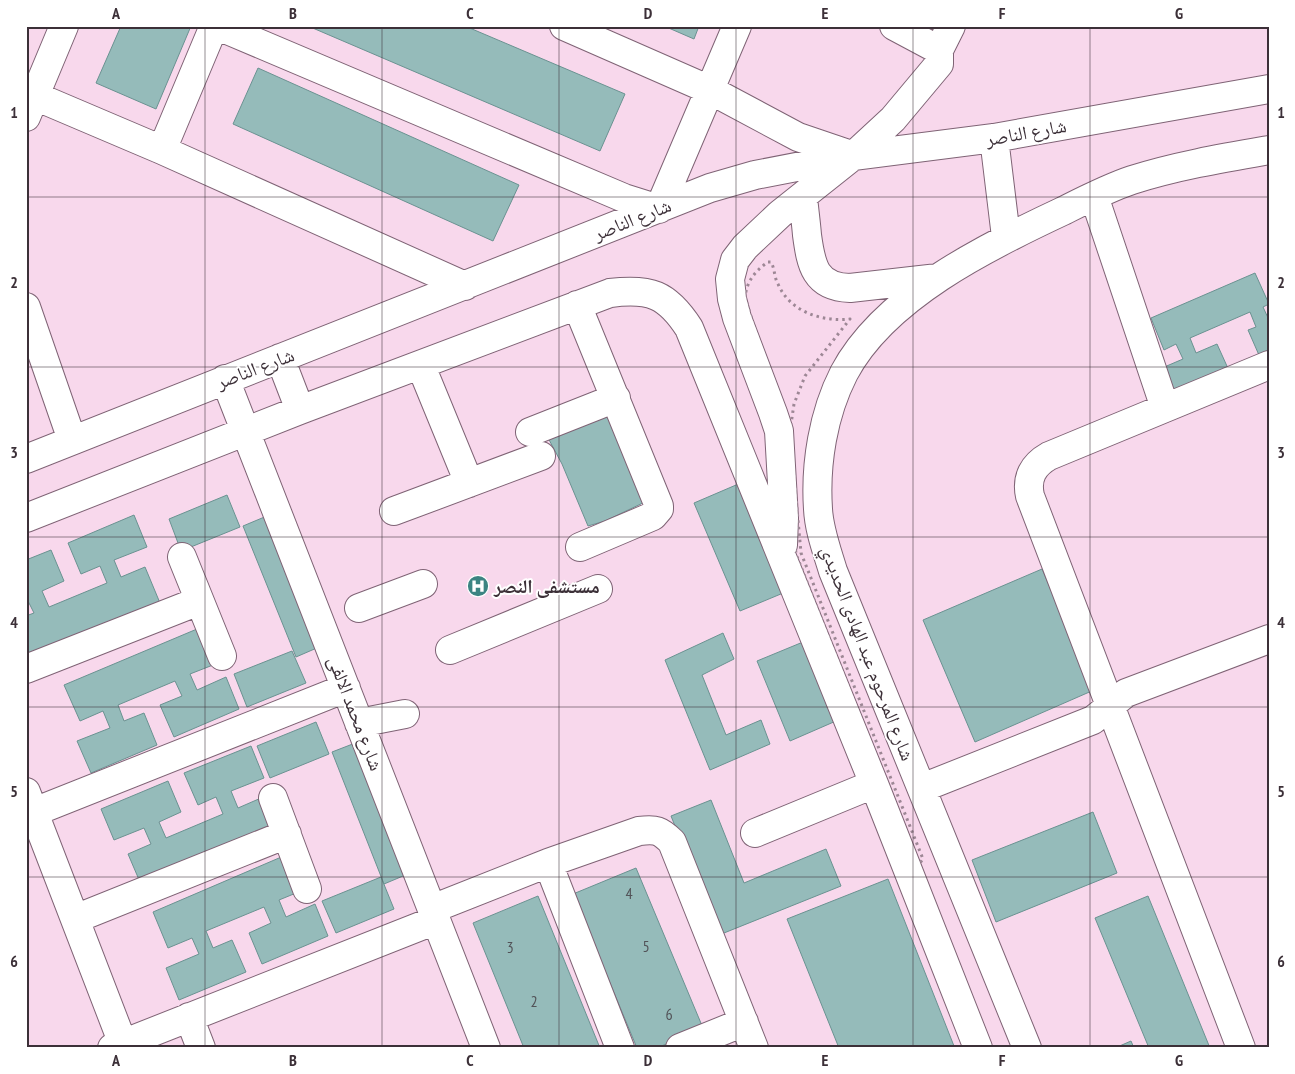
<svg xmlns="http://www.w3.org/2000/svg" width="1295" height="1074" font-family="'PT Sans Narrow','Noto Naskh Arabic',sans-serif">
<rect width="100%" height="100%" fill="#f8d8ec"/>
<path fill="#95bbba" stroke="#6a9291" d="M121,26H191L156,109L96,83Z
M308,26H465L625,94L600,151Z
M664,26H699L694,39Z
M258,68L519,185L493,241L233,124Z
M1255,273L1269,304L1263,307L1269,320V359L1262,362L1248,330L1256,327L1250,312L1190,338L1196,353L1217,344L1231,375L1175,399L1162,368L1183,359L1176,344L1164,350L1151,318Z
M610,410L645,502L605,521L588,526L562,464L547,436Z
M743,482L788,591L740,611L694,503Z
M227,495L240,527L181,551L169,519Z
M274,513L326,644L296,657L243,526Z
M134,515L147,547L114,560L121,577L145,567L160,603L26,658V616L34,613L26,597V560L51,550L64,581L42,591L49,607L107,583L100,566L81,574L68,543Z
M1042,569L1094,690L975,742L923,620Z
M197,629L213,665L190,674L197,690L226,677L239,709L174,737L160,705L182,696L175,681L118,705L124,721L144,713L157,745L91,773L77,741L110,728L103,711L80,721L64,685Z
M723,633L734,659L702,675L726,735L761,720L770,744L710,770L665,660Z
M803,642L836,721L790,741L757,661Z
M292,651L306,683L247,707L234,674Z
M316,722L329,754L270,778L257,746Z
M363,740L415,871L384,884L332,752Z
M251,746L264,778L231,791L238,808L261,798L276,834L143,889L128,854L151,844L144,828L114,840L101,809L168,781L181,812L159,822L166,838L223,814L216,797L198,805L184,773Z
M711,800L744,883L826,849L841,886L719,935L671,816Z
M1093,812L1117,873L996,922L972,860Z
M286,855L301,891L279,900L286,917L315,904L328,936L262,964L249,933L271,923L264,907L206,931L213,948L232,940L246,972L179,1000L166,968L199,954L192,938L168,948L153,912Z
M636,868L703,1028L657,1048H637L573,894Z
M381,877L394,909L336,933L322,901Z
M888,879L954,1046L949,1048H839L787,919Z
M538,896L600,1048H524L473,923Z
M1148,896L1210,1048H1149L1095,918Z
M1131,1041L1134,1048H1115Z"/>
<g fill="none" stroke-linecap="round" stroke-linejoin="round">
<g stroke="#7f6375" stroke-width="30">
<path id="minor" d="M218,26L624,198L659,209L737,26
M564,26L710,90L798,137L851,155
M894,26L939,50
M35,96L162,150L465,286
M26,117L64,26
M994,138L1006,237
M162,150L214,26
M803,196C804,209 806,222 807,235C811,265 815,287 850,288L938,278
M1094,196L1165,408
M577,305L659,506V509L653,516L580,547
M26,307L72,440
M280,358L300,410
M421,366L469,483
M225,379L486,1048
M530,432L616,398
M26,459L710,188L755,175L853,156L994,138L1269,89
M394,511L541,456
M26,518L300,410L610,293C650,288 667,294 689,328L874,784L978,1048
M783,545L784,518L779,431L773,413L737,318L732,299L730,279L735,260L745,247L780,214L853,156L893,119L939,64V50L951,26
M182,557L222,656
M359,608L423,584
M450,650L598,589
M26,669L199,601
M359,723L405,714
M922,788L1093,720L1126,693L1269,639
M26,792L123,1044
M273,798L307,889
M34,812L346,688
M755,833L874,784
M548,863L620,1048
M432,909L548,863L639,831C656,829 660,830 672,842L754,1048
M75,919L287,834
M189,1017L201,1048
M112,1048L436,920
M680,1048L744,1022
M1027,1048L833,571C827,551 819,530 818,509C815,464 823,414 844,373C884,297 988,246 1063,211C1085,200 1108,188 1132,180C1176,166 1223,158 1269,150
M1241,1048L1030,496C1026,478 1033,465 1049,456L1269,365"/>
</g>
<path stroke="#9d8795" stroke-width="3" stroke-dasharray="2.5 4" stroke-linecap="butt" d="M768,262H771C775,269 774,277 778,284C790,312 822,322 850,319L805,376L794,404L790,431L801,553L923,859L920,863L916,859L796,554L783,420L745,297C747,281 755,271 768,262Z"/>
<use href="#minor" stroke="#fff" stroke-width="28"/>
</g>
<path fill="none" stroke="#3c3038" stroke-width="1" stroke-opacity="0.55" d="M205,26V1048M382,26V1048M559,26V1048M736,26V1048M913,26V1048M1090,26V1048M26,197H1269M26,367H1269M26,537H1269M26,707H1269M26,877H1269"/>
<defs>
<g id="hospital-disc" transform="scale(1.125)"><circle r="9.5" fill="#3c8482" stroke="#fff"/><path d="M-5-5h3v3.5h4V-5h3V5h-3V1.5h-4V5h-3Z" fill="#fff"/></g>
</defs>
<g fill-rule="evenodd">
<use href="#hospital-disc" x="478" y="586"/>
</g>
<g text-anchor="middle" stroke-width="4" stroke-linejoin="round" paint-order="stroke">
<g font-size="16" fill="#525358">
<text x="629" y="899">4</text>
<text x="646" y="952">5</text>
<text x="510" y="953">3</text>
<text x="534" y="1007">2</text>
<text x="669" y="1020">6</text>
</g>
<g font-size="19" fill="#3c3038" stroke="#fff">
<text transform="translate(1026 132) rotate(-10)" y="7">شارع الناصر</text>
<text transform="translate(632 219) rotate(-22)" y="7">شارع الناصر</text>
<text transform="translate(255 368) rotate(-21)" y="7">شارع الناصر</text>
<text transform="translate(868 653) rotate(69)" y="7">شارع المرحوم عبد الهادى الحديدي</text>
<text transform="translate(356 713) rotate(69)" y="7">شارع محمد الالفى</text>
</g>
<g font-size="19" font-weight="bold" fill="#3c3038" stroke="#fff" text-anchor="start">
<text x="494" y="593">مستشفى النصر</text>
</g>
</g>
<rect width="1295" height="1074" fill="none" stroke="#ffffff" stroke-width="55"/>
<rect x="28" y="28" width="1240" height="1018" fill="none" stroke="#3c3038" stroke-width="2"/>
<g font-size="16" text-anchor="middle" font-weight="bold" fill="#3c3038">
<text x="116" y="19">A</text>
<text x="293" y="19">B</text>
<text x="470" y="19">C</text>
<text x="648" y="19">D</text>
<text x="825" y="19">E</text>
<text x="1002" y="19">F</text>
<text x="1179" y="19">G</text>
<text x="14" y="118">1</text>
<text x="1281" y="118">1</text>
<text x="14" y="288">2</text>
<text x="1281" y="288">2</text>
<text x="14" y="458">3</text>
<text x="1281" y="458">3</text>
<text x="14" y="628">4</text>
<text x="1281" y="628">4</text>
<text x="14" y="797">5</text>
<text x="1281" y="797">5</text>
<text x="14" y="967">6</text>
<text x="1281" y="967">6</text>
<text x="116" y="1066">A</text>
<text x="293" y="1066">B</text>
<text x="470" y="1066">C</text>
<text x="648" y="1066">D</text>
<text x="825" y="1066">E</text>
<text x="1002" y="1066">F</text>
<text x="1179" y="1066">G</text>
</g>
</svg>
